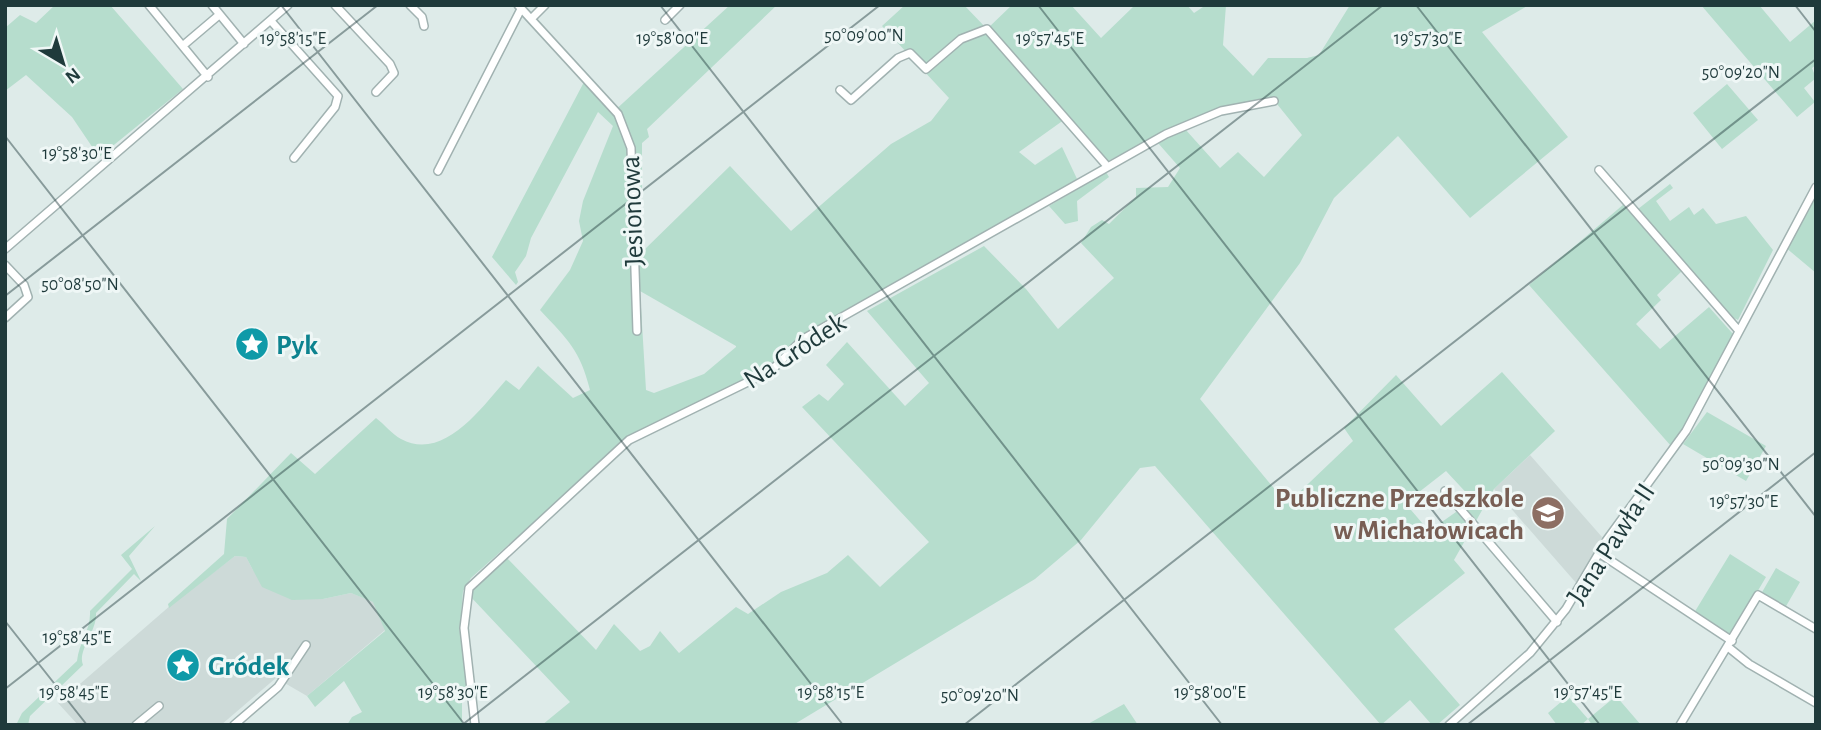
<svg xmlns="http://www.w3.org/2000/svg" width="1821" height="730" font-family="'Alegreya Sans',sans-serif">
<rect width="100%" height="100%" fill="#deebe9"/>
<path fill="#cddad8" d="M1530,455L1602,537L1577,584L1494,489Z
M235,556L246,557L253,570L323,599L351,593L374,602L385,630L307,696L276,678L221,725H78L58,703L171,605Z"/>
<path fill="#b6ddcd" fill-rule="evenodd" d="M55,5H110L183,89L99,157L72,117L26,75L5,91V28L20,15L36,23Z
M730,5H777L647,129L649,137L642,143V252L730,166L791,231L891,144L931,121L949,98L882,26L905,5H964L987,29L1012,5H1071L1101,38L1135,5H1187L1194,13L1206,5H1226L1223,45L1253,76L1268,58H1307L1319,55L1350,5H1529L1482,32L1568,137L1470,218L1398,136L1334,198L1300,263L1200,399L1287,504L1353,441L1344,428L1396,375L1441,426L1502,372L1555,431L1494,489L1454,560L1465,573L1394,629L1460,705L1437,725H1432L1410,700L1381,725L1155,466L1140,468L1081,540L1035,579L793,725H542L570,702L469,595L475,584L506,557L596,650L614,624L640,651L650,646L660,631L679,653L736,607L748,614L781,592L827,573L848,555L880,587L929,542L802,407L819,394L828,401L844,384L826,365L847,342L905,406L929,383L867,311L984,246L1026,289L1058,329L1114,278L1081,243L1091,227L1102,220L1109,224L1136,197V188L1168,187L1180,168L1158,143L1185,129L1220,168L1238,152L1264,177L1302,135L1277,104V99L1221,108L1178,125L1108,161L1068,117L1019,152L1035,165L1062,147L1078,181L800,337L774,363L707,401L634,433L471,578L463,591L460,627L467,686L462,697V725H347L352,717L362,712L344,681L315,707L307,696L385,631L373,602L351,593L323,599L292,600L262,587L246,557L235,556L169,608L168,604L224,554L227,519L291,453L315,474L376,418C384,424 392,434 401,439C444,462 482,407 506,380L519,390L538,366L573,398L590,390C580,350 568,340 540,310L570,270L583,241L579,221L583,201L613,126L598,112L531,238L526,256L515,272L518,282L516,285L492,257L584,82L612,113ZM640,291L736,346V347L704,374L654,393L646,390ZM1446,471L1473,500L1429,531L1405,503Z
M1701,5H1759L1790,42L1816,20V65L1812,68L1816,78L1804,88L1815,102L1797,117Z
M1727,84L1758,120L1722,149L1693,113Z
M1106,172L1109,177L1077,201L1078,221L1065,224L1049,206Z
M1670,184L1673,188L1656,201L1670,221L1689,207L1694,215L1703,208L1716,224L1746,216L1773,250L1738,320L1732,317L1638,209Z
M1816,193V273L1785,247Z
M1624,204L1682,271L1657,295L1661,300L1636,324L1660,349L1709,307L1733,334L1691,415L1671,446L1529,285Z
M1707,412L1766,446L1746,481L1683,444Z
M155,526L129,556L141,581L134,574L96,613C97,632 77,650 83,665L30,716L28,725H16L22,713L77,661C79,642 91,630 90,611L132,569L121,555Z
M1730,554L1766,577L1733,633L1729,635L1694,613Z
M1776,568L1800,582L1785,608L1761,594Z
M1568,696L1588,719L1616,696L1641,725H1592L1588,719L1581,725H1557L1548,713Z
M1124,704L1138,725H1086Z"/>
<g fill="none" stroke-linecap="round" stroke-linejoin="round">
<g stroke="#a1b2b1" stroke-width="10">
<path id="minor" d="M149,5L208,77
M212,5L244,44
M335,5L390,64L394,73L376,92
M410,5L422,17L424,26
M518,5L618,114L631,148L637,331
M531,19L545,5
M665,20L680,5
M271,21L338,96L335,107L294,158
M186,43L219,15
M840,90L851,100L898,58L910,53L926,69L961,39L987,29L1107,166
M1599,170L1739,331
M438,171L521,9
M5,249L288,5
M5,265L24,285L28,297L5,318
M1445,491L1557,622
M1599,553L1732,641
M1728,647L1749,664L1816,703
M136,725L159,706
M234,725L278,687L306,645
M475,725L464,628L469,588L629,440L754,379L776,366L803,339L1166,134L1221,111L1274,101
M1449,725L1530,653L1566,609L1606,541L1686,431L1816,187
M1680,725L1758,595L1816,629"/>
</g>
<use href="#minor" stroke="#fff" stroke-width="7"/>
</g>
<path fill="none" stroke="#1f3a3b" stroke-width="2" stroke-opacity="0.45" d="M281,5L843,725M660,5L1222,725M1038,5L1600,725M1416,5L1816,517M1795,5L1816,32M5,136L465,725M5,296L378,5M5,621L87,725M5,689L880,5M462,725L1383,5M964,725L1816,59M1467,725L1816,452"/>
<defs>
<g id="sight-disc" transform="scale(1.75)"><circle r="9.5" fill="#0f9aa8" stroke="#eff7f6"/><path d="M0-6L1.8-2.2L6-1.7L2.9 1.2L3.7 5.4L0 3.3L-3.7 5.4L-2.9 1.2L-6-1.7L-1.8-2.2Z" fill="#fff"/></g>
<g id="school-disc" transform="scale(1.75)"><circle r="9.5" fill="#8d6e63" stroke="#eff7f6"/><path d="M0-5L7-2L0 1L-7-2ZM-4 1L0 2.5L4 1V4Q0 6-4 4Z" fill="#fff"/></g>
</defs>
<g fill-rule="evenodd">
<use href="#sight-disc" x="252" y="344"/>
<use href="#school-disc" x="1548" y="513"/>
<use href="#sight-disc" x="183" y="665"/>
</g>
<g text-anchor="middle" stroke-width="6" stroke-linejoin="round" paint-order="stroke">
<g font-size="28" fill="#1f3a3b" stroke="#eff7f6">
<text transform="translate(631 211) rotate(-92)" y="10">Jesionowa</text>
<text transform="translate(794 350) rotate(-33)" y="10">Na Gródek</text>
<text transform="translate(1610 543) rotate(-57)" y="10">Jana Pawła II</text>
</g>
<g font-size="28" font-weight="bold" fill="#0d838f" stroke="#eff7f6" text-anchor="start">
<text x="276" y="354">Pyk</text>
<text x="208" y="675">Gródek</text>
</g>
<g font-size="28" font-weight="bold" fill="#785e54" stroke="#eff7f6" text-anchor="end">
<text x="1524" y="507">Publiczne Przedszkole<tspan x="1524" dy="32">w Michałowicach</tspan></text>
</g>
</g>
<g font-size="18" text-anchor="middle" fill="#1f3a3b" stroke="#eff7f6" stroke-width="6" stroke-linejoin="round" paint-order="stroke">
<text x="864" y="41">50°09'00"N</text>
<text x="672" y="44">19°58'00"E</text>
<text x="293" y="44">19°58'15"E</text>
<text x="1050" y="44">19°57'45"E</text>
<text x="1428" y="44">19°57'30"E</text>
<text x="1741" y="78">50°09'20"N</text>
<text x="77" y="159">19°58'30"E</text>
<text x="80" y="290">50°08'50"N</text>
<text x="1741" y="470">50°09'30"N</text>
<text x="1744" y="507">19°57'30"E</text>
<text x="77" y="643">19°58'45"E</text>
<text x="74" y="698">19°58'45"E</text>
<text x="453" y="698">19°58'30"E</text>
<text x="831" y="698">19°58'15"E</text>
<text x="1210" y="698">19°58'00"E</text>
<text x="1588" y="698">19°57'45"E</text>
<text x="980" y="701">50°09'20"N</text>
</g>
<rect width="1821" height="730" fill="none" stroke="#1f3a3b" stroke-width="14"/>
<g transform="translate(63 63) rotate(142)" stroke="#eff7f6" stroke-width="5" paint-order="stroke">
<path d="M0-5L12 26L0 18L-12 26Z" fill="#1f3a3b"/>
<text y="-10" font-size="19" font-weight="bold" text-anchor="middle" fill="#1f3a3b">N</text>
</g>
</svg>
